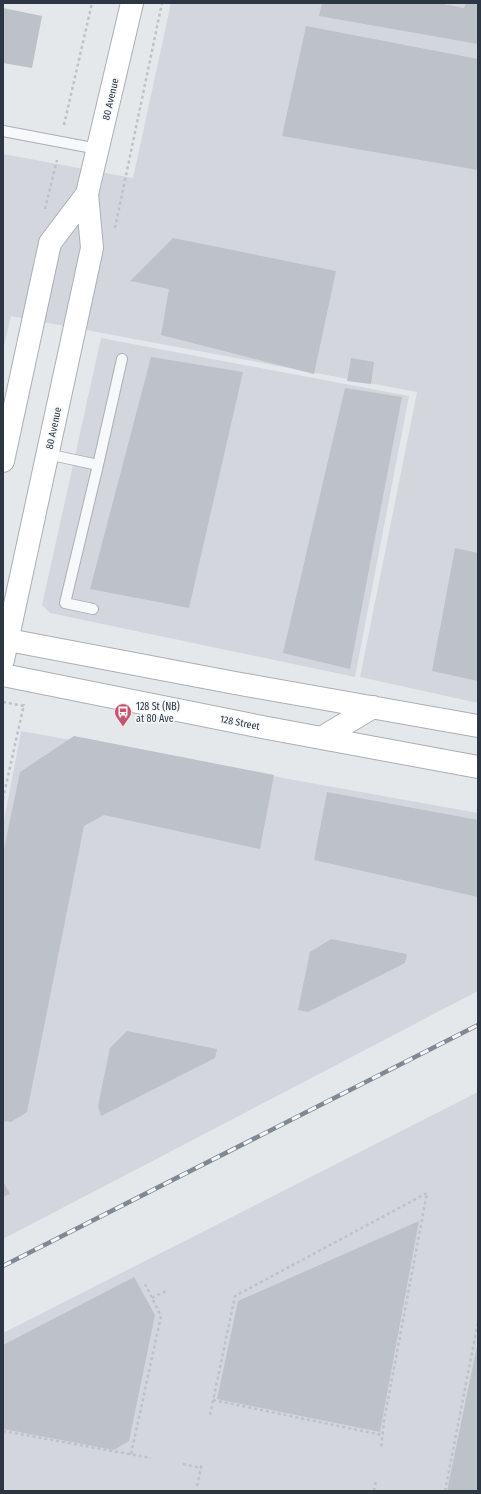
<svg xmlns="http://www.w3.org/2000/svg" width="481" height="1494" font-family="'Fira Sans Condensed',sans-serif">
<rect width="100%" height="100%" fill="#e5e8eb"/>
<path fill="#d3d7dd" d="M171,3H478V703L360,677L417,392L11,316L3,350V154L133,178Z
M101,338L409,396L355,677L50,613L42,605Z
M21,731L478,813V991L3,1239V826Z
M478,1092V1491H3V1333Z"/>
<path fill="#bcc2c8" d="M322,3H438L464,8L466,3H478V44L319,16Z
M3,8L42,16L32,68L3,63Z
M306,26L478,59V170L282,136Z
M173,238L336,271L314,374L161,335L169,289L130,281Z
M151,357L243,372L189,608L90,589Z
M351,358L374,362L371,384L347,381Z
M345,388L402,397L350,669L283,653Z
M455,548L478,553V681L432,671Z
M74,736L274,775L260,849L104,815L84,826L27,1112L11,1122L3,1121V854L20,772Z
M327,792L478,820V897L314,860Z
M331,939L407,954L405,963L308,1012L298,1010L310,952Z
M127,1031L217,1049L215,1058L101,1116L98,1106L110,1048Z
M3,1181L10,1194L3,1197Z
M419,1221L380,1432L217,1399L238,1301Z
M134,1277L155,1315L129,1441L114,1450L3,1429V1345Z
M477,1346L478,1491H447Z"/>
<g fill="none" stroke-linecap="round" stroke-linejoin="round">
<g stroke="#aaafb5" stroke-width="12">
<path id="service" d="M3,131L98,149
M47,454L98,465L122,359
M93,609L65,603L98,465"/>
</g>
<g stroke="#aaafb5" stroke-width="24">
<path id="secondary" d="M3,461L50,243L87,194
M3,639L235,683L478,726
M3,660L92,248L87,194L132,3
M3,675L262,727L478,767
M323,737L373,707"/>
</g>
<path stroke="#bec2c7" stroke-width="2.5" stroke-dasharray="3 3" stroke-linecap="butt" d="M64,125L92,3
M45,209L57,160
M115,228L162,3
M3,702L24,706
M3,799L24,704
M152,1298L166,1291
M213,1400L382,1435
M210,1415L235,1296L427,1193L384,1421L381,1448
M3,1431L151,1458
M131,1454L161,1316L144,1282
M183,1464L201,1468
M197,1486L202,1463
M374,1491L376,1481
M445,1491L478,1322"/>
<use href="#service" stroke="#f7f8fa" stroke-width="10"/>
<use href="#secondary" stroke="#fff" stroke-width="22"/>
<g stroke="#7f8994" stroke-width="4.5">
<path id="rail" d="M3,1266L478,1025"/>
</g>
<use href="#rail" stroke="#f4f7f9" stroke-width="3" stroke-dasharray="9" stroke-linecap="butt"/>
</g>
<defs>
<g id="bus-pin" transform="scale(0.9)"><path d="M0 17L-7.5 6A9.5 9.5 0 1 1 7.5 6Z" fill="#c65471" stroke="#f4f7f9"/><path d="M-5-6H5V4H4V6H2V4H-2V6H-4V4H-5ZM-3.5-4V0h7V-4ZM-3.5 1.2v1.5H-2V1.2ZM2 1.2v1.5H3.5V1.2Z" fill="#fff"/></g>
</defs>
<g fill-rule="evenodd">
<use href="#bus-pin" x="123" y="712"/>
</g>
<g text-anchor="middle" stroke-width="3" stroke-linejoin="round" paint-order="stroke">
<g font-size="10" fill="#2d3743" stroke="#f4f7f9">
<text transform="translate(110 99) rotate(-77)" y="4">80 Avenue</text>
<text transform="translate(53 428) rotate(-78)" y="4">80 Avenue</text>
<text transform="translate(240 722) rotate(11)" y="4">128 Street</text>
</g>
<g font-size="10" fill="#2d3743" stroke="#f4f7f9" text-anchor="start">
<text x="136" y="710">128 St (NB)<tspan x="136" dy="12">at 80 Ave</tspan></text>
</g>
</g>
<rect width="481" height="1494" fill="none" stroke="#2d3743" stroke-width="8"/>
</svg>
